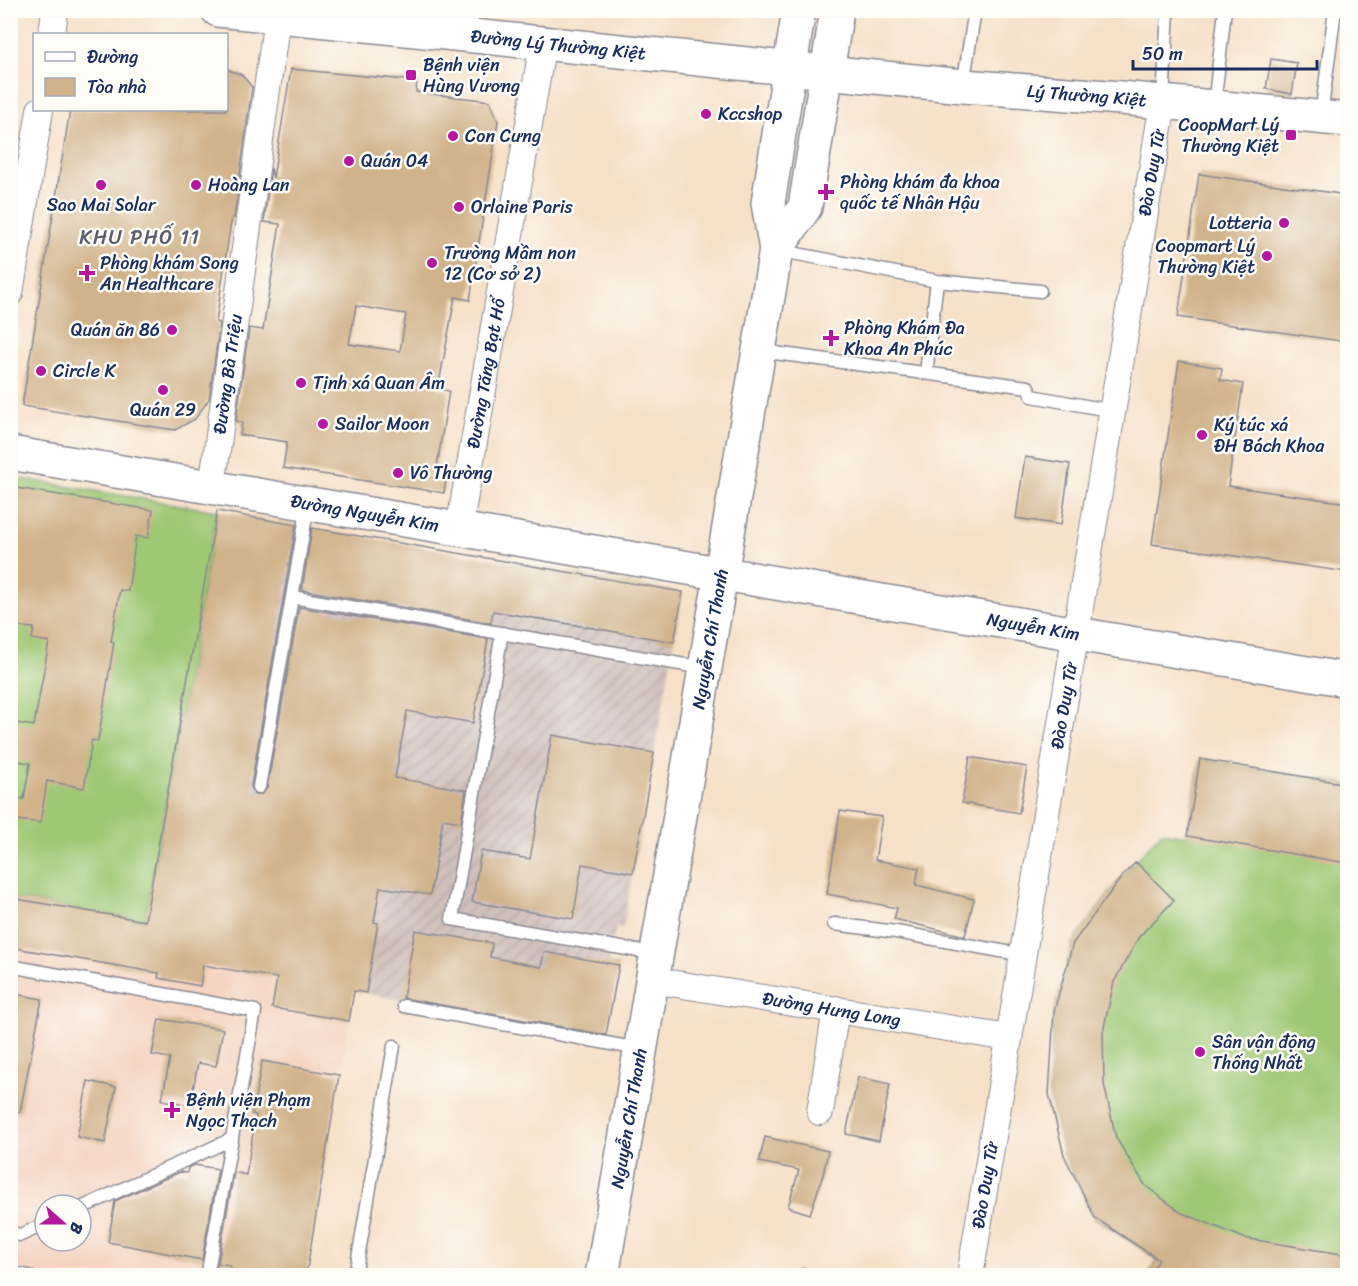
<svg xmlns="http://www.w3.org/2000/svg" width="1358" height="1286" font-family="Sriracha,sans-serif">
<defs>
<pattern id="industrial-furrows" width="10" height="10" patternUnits="userSpaceOnUse" patternTransform="scale(1.5)"><rect width="10" height="10" fill="#d0c0bc"/><path d="M-1 1l2-2M0 10L10 0M9 11l2-2" fill="none" stroke="#b2a5a4"/></pattern>
</defs>
<rect width="100%" height="100%" fill="#fdfcf7"/>
<filter id="ink" filterUnits="userSpaceOnUse"><feTurbulence type="fractalNoise" baseFrequency=".0167" numOctaves="2"/><feDisplacementMap in="SourceGraphic" scale="12" xChannelSelector="R" yChannelSelector="G"/><feConvolveMatrix kernelMatrix="1 2 1 2 8 2 1 2 1" color-interpolation-filters="sRGB"/></filter>
<filter id="wash" filterUnits="userSpaceOnUse"><feTurbulence type="fractalNoise" baseFrequency=".008" numOctaves="4" result="noise"/><feDisplacementMap in="SourceGraphic" scale="24" xChannelSelector="R" yChannelSelector="G"/><feGaussianBlur stdDeviation="1.35" result="paint"/><feColorMatrix in="noise" values="0 0 0 0 0 0 0 0 0 0 0 0 0 0 0 0 0 1.4 0 .05"/><feComposite in="paint" operator="in"/></filter>
<g filter="url(#wash)">
<rect width="100%" height="100%" fill="#f6e0c7"/>
<path fill="#f4d3c0" fill-rule="evenodd" d="M10,898L145,921L165,959L354,991L306,1275H11ZM45,1205H81V1241H45Z"/>
<path fill="url(#industrial-furrows)" d="M217,511L683,592L623,928L616,927L609,963L619,965L606,1035L139,954Z"/>
<path fill="#9fc874" stroke="#5d7c69" stroke-width="1.5" d="M10,477L217,511L145,921L11,898Z
M1200,759L1347,784V1275H1148L1158,1260L1095,1218L1064,1155L1049,1094L1054,1011L1073,943L1123,875L1162,832L1187,836Z"/>
<g id="blocks">
<path fill="#d1b38b" fill-rule="evenodd" d="M1271,59L1297,63L1292,94L1266,89Z
M226,69L242,75L252,87L234,218H232L230,228L216,322L220,323L209,399L195,419L175,430L22,406L70,110H226Z
M291,69L417,81L416,92L490,101L498,121L470,300L455,297L438,389L449,391L437,466L448,467L444,493L283,468L287,442L240,435L242,422L236,421L249,328L263,330L280,224L264,222L271,168L273,178ZM356,306L406,314L400,351L349,344Z
M1199,174L1347,195V342L1178,317Z
M1179,361L1222,368L1220,380L1243,384L1228,486L1347,503V572L1152,544Z
M1025,457L1070,464L1061,525L1016,518Z
M10,487L153,510L148,538L136,536L128,591L120,590L111,641L114,642L98,741L92,740L84,788L47,781L40,823L10,819V797L24,799L30,763L11,760L17,723L34,726L49,642L32,639L34,628L10,626Z
M217,511L296,525L251,786L254,794H262L267,788L299,607L488,639L473,723L407,711L395,778L466,790L461,822L443,819L430,895L380,887L374,922L378,923L366,993L354,991L349,1021L272,1008L277,978L203,965L200,986L158,978L159,973L10,947V898L145,921Z
M312,528L683,592L674,642L493,611L491,623L302,590Z
M552,735L654,753L633,873L582,864L573,919L472,902L481,851L530,859Z
M970,757L1027,767L1019,813L962,803Z
M1200,759L1347,784V863L1187,836Z
M840,811L882,817L875,860L919,868L916,885L974,899L965,936L894,919L897,908L827,894Z
M1136,862L1174,900L1139,937L1114,982L1103,1032L1104,1084L1116,1138L1145,1185L1180,1212L1244,1238L1347,1255V1275H1148L1159,1260L1095,1218L1064,1155L1049,1094L1054,1011L1073,943L1123,875Z
M415,930L492,943L490,957L541,967L544,952L619,965L606,1035L403,998Z
M10,993L42,999L20,1112L10,1111Z
M159,1019L223,1029L216,1066L198,1063L190,1105L162,1100L170,1058L152,1055Z
M262,1061L339,1075L306,1275H229L230,1265L218,1263L234,1172L246,1175L256,1115L252,1114Z
M858,1077L890,1084L879,1141L846,1134Z
M88,1081L116,1087L105,1143L77,1137Z
M765,1137L828,1151L823,1175L810,1214L788,1207L799,1170L759,1162Z
M195,1165L218,1169L202,1260L108,1242L115,1201L180,1172L187,1173L188,1168Z"/>
</g>
</g>
<g filter="url(#ink)">
<use href="#blocks" fill-opacity="0" stroke="#888892" stroke-width="1.5"/>
<g fill="none" stroke-linecap="round" stroke-linejoin="round">
<g stroke="#888892" stroke-width="15">
<path id="lane" d="M963,85L975,10
M1163,101L1168,10
M1214,106L1225,10
M1321,116L1335,10
M777,250L937,281L1040,291
M760,351L1028,387L1032,396L1113,411
M926,373L937,281
M292,597L703,668
M502,633L452,919L656,954
M259,787L308,505
M834,924L896,932L1023,955
M10,966L255,1011L207,1276
M404,1006L639,1049
M81,1208L232,1139
M10,1233L21,1235L45,1224
M10,1272L29,1276
M804,1275L810,1276
M355,1276L394,1046"/>
</g>
<g stroke="#888892" stroke-width="28">
<g id="street">
<path d="M52,34L55,10"/>
<path d="M10,293L40,110"/>
<path id="s1" d="M212,487L278,10"/>
<path id="s2" d="M459,529L543,43"/>
<path id="s3" d="M652,980L1009,1038"/>
<path d="M820,1112L836,1009"/>
<path id="s4" d="M970,1276L1163,103"/>
</g>
</g>
<g stroke="#888892" stroke-width="36">
<g id="secondary">
<path d="M776,250L768,203L799,10"/>
<path id="s5" d="M10,453L1348,680"/>
<path id="s6" d="M602,1276L776,250L805,207L837,10"/>
</g>
</g>
<g stroke="#888892" stroke-width="36">
<g id="primary">
<path id="s7" d="M218,10L963,86L1121,98L1348,120"/>
</g>
</g>
<use href="#lane" stroke="#fff" stroke-width="12"/>
<use href="#street" stroke="#fff" stroke-width="26"/>
<use href="#secondary" stroke="#fff" stroke-width="33"/>
<use href="#primary" stroke="#fff" stroke-width="33"/>
</g>
</g>
<g fill="#b5179e" stroke="#fdfcf7" stroke-width="2">
<rect x="405" y="69" width="12" height="12" rx="3"/>
<circle cx="706" cy="114" r="6"/>
<rect x="1285" y="129" width="12" height="12" rx="3"/>
<circle cx="453" cy="136" r="6"/>
<circle cx="349" cy="161" r="6"/>
<circle cx="101" cy="185" r="6"/>
<circle cx="196" cy="185" r="6"/>
<path d="M823 183h6v6h6v6h-6v6h-6v-6h-6v-6h6z"/>
<circle cx="459" cy="207" r="6"/>
<circle cx="1284" cy="223" r="6"/>
<circle cx="1267" cy="256" r="6"/>
<circle cx="432" cy="263" r="6"/>
<path d="M84 264h6v6h6v6h-6v6h-6v-6h-6v-6h6z"/>
<circle cx="172" cy="330" r="6"/>
<path d="M828 329h6v6h6v6h-6v6h-6v-6h-6v-6h6z"/>
<circle cx="41" cy="371" r="6"/>
<circle cx="301" cy="383" r="6"/>
<circle cx="163" cy="390" r="6"/>
<circle cx="323" cy="424" r="6"/>
<circle cx="1202" cy="435" r="6"/>
<circle cx="398" cy="473" r="6"/>
<circle cx="1200" cy="1052" r="6"/>
<path d="M169 1101h6v6h6v6h-6v6h-6v-6h-6v-6h6z"/>
</g>
<g text-anchor="middle" stroke-width="5" stroke-linejoin="round" paint-order="stroke">
<g font-size="18" fill="#1b2f5e" stroke="#fdfcf7">
<text dy="6" stroke="none"><textPath href="#s7" startOffset="342">Đường Lý Thường Kiệt</textPath></text>
<text dy="6" stroke="none"><textPath href="#s7" startOffset="873">Lý Thường Kiệt</textPath></text>
<text dy="6" stroke="none"><textPath href="#s4" startOffset="1118">Đào Duy Từ</textPath></text>
<text dy="6" stroke="none"><textPath href="#s1" startOffset="114">Đường Bà Triệu</textPath></text>
<text dy="6" stroke="none"><textPath href="#s2" startOffset="158">Đường Tăng Bạt Hổ</textPath></text>
<text dy="6" stroke="none"><textPath href="#s5" startOffset="360">Đường Nguyễn Kim</textPath></text>
<text dy="6" stroke="none"><textPath href="#s5" startOffset="1038">Nguyễn Kim</textPath></text>
<text dy="6" stroke="none"><textPath href="#s6" startOffset="646">Nguyễn Chí Thanh</textPath></text>
<text dy="6" stroke="none"><textPath href="#s4" startOffset="578">Đào Duy Từ</textPath></text>
<text dy="6" stroke="none"><textPath href="#s3" startOffset="182">Đường Hưng Long</textPath></text>
<text dy="6" stroke="none"><textPath href="#s6" startOffset="160">Nguyễn Chí Thanh</textPath></text>
<text dy="6" stroke="none"><textPath href="#s4" startOffset="92">Đào Duy Từ</textPath></text>
</g>
<g font-size="18" fill="#1b2f5e" stroke="#fdfcf7" text-anchor="start">
<text x="423" y="71">Bệnh viện<tspan x="423" dy="21">Hùng Vương</tspan></text>
<text x="718" y="120">Kccshop</text>
<text x="1279" y="131" text-anchor="end">CoopMart Lý<tspan x="1279" dy="21">Thường Kiệt</tspan></text>
<text x="465" y="142">Con Cưng</text>
<text x="361" y="167">Quán 04</text>
<text x="840" y="188">Phòng khám đa khoa<tspan x="840" dy="21">quốc tế Nhân Hậu</tspan></text>
<text x="208" y="191">Hoàng Lan</text>
<text x="101" y="211" text-anchor="middle">Sao Mai Solar</text>
<text x="471" y="213">Orlaine Paris</text>
<text x="1272" y="229" text-anchor="end">Lotteria</text>
<text x="1255" y="252" text-anchor="end">Coopmart Lý<tspan x="1255" dy="21">Thường Kiệt</tspan></text>
<text x="444" y="259">Trường Mầm non<tspan x="444" dy="21">12 (Cơ sở 2)</tspan></text>
<text x="100" y="269">Phòng khám Song<tspan x="100" dy="21">An Healthcare</tspan></text>
<text x="844" y="334">Phòng Khám Đa<tspan x="844" dy="21">Khoa An Phúc</tspan></text>
<text x="160" y="336" text-anchor="end">Quán ăn 86</text>
<text x="53" y="377">Circle K</text>
<text x="313" y="389">Tịnh xá Quan Âm</text>
<text x="163" y="416" text-anchor="middle">Quán 29</text>
<text x="335" y="430">Sailor Moon</text>
<text x="1214" y="431">Ký túc xá<tspan x="1214" dy="21">ĐH Bách Khoa</tspan></text>
<text x="410" y="479">Vô Thường</text>
<text x="1212" y="1048">Sân vận động<tspan x="1212" dy="21">Thống Nhất</tspan></text>
<text x="186" y="1106">Bệnh viện Phạm<tspan x="186" dy="21">Ngọc Thạch</tspan></text>
</g>
<g font-size="20" letter-spacing="1.5" fill="#5b5d6e" stroke="#fdfcf7">
<text x="140" y="244">KHU PHỐ 11</text>
</g>
</g>
<rect width="1358" height="1286" fill="none" stroke="#fdfcf7" stroke-width="36"/>
<rect x="33" y="33" width="195" height="78" fill="#fdfcf7" stroke="#a3aaba" stroke-width="1.5"/>
<rect x="45" y="52" width="30" height="9" fill="#ffffff" stroke="#a3aaba" stroke-width="1.5"/>
<text x="87" y="63" font-size="18" fill="#1b2f5e">Đường</text>
<rect x="45" y="78" width="30" height="18" fill="#d1b38b" stroke="#a3aaba" stroke-width="1.5"/>
<text x="87" y="93" font-size="18" fill="#1b2f5e">Tòa nhà</text>
<g transform="translate(63 1223) rotate(111)"><circle r="28" fill="#fdfcf7" stroke="#a3aaba" stroke-width="1.5"/>
<path d="M0-4.5L10 22L0 15L-10 22Z" fill="#b5179e"/>
<text y="-9" font-size="16" font-weight="bold" text-anchor="middle" fill="#1b2f5e">B</text>
</g>
<path d="M1133 60v9h184v-9" fill="none" stroke="#1b2f5e" stroke-width="3"/>
<text x="1142" y="60" font-size="18" fill="#1b2f5e" stroke="#fdfcf7" stroke-width="4.5" paint-order="stroke">50 m</text>
</svg>
